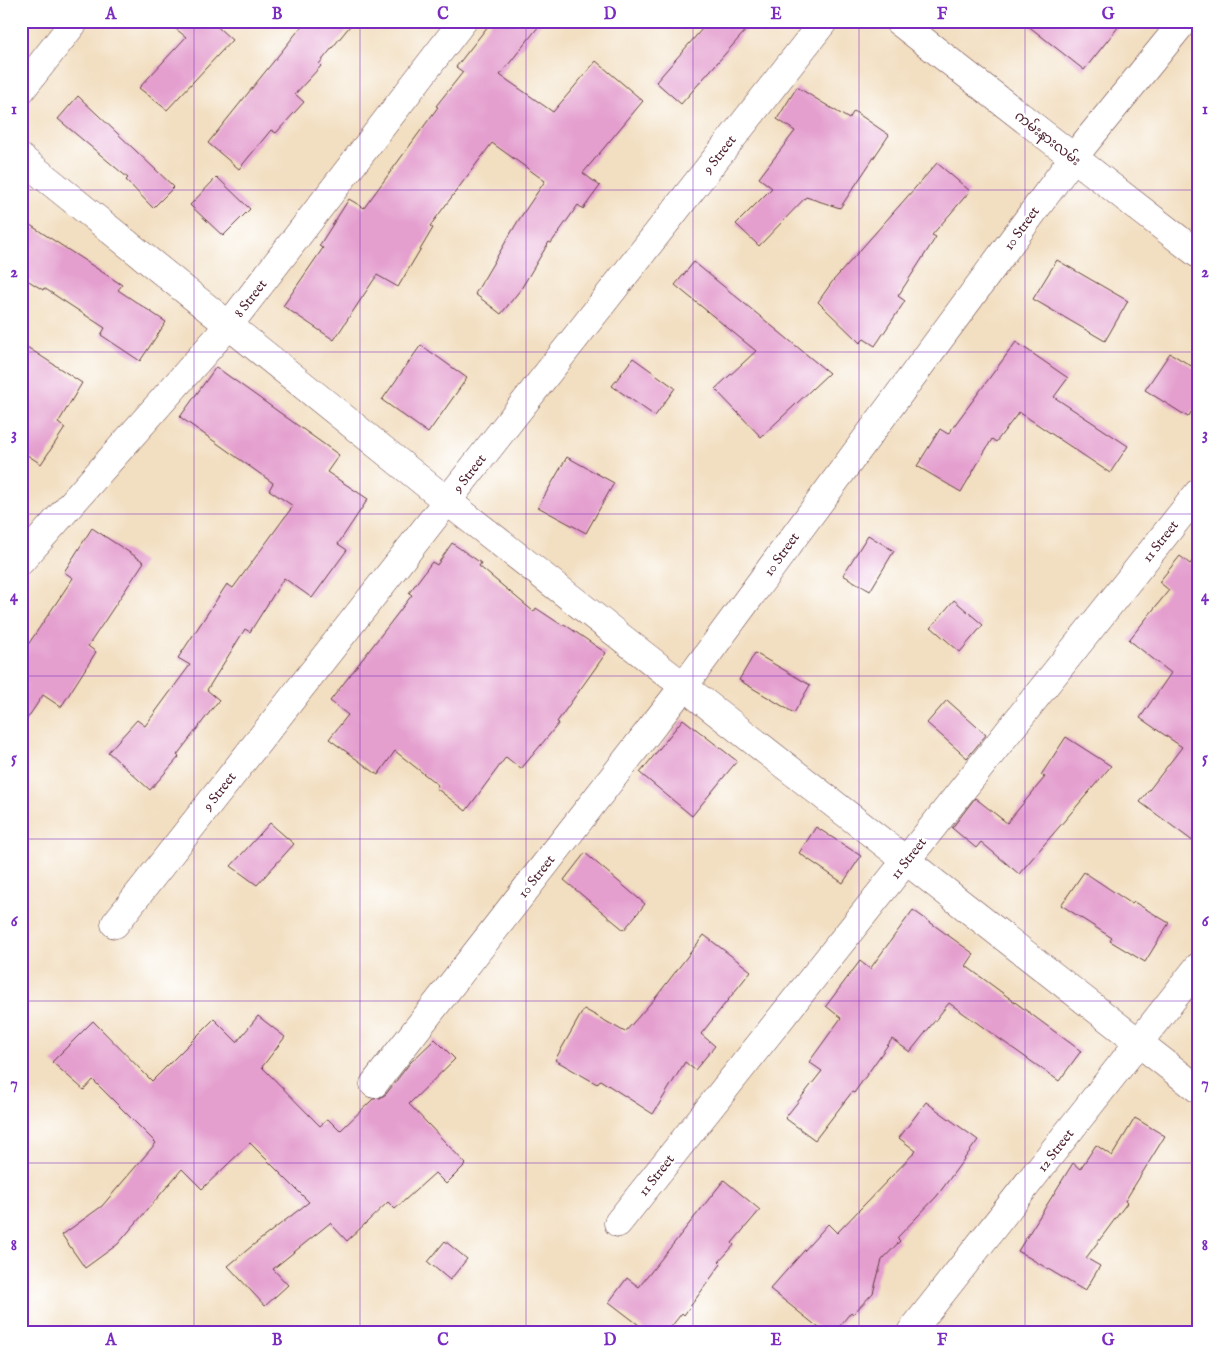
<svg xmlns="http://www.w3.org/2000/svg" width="1219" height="1353" font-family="'IM FELL English','Noto Sans Myanmar',serif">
<rect width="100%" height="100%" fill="#fff"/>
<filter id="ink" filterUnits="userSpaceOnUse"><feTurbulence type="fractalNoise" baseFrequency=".02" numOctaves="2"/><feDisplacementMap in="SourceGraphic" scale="10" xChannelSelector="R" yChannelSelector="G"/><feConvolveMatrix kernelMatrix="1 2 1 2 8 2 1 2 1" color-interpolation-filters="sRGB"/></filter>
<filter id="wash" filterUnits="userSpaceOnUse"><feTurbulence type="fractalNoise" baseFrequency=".0096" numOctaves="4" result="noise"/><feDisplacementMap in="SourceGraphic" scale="20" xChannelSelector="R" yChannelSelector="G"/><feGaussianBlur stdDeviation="1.12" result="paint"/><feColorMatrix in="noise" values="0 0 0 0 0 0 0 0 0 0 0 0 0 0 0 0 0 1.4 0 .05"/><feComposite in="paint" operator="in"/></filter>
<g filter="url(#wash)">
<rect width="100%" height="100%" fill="#f2dec0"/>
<g id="blocks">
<path fill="#e49fcf" d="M166,21H211L232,40L167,110L139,88L186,37Z
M306,21H354L319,64L321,66L295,94L304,102L276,133L271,130L239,169L208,143Z
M492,21H543L500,75L553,112L596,61L643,101L583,173L600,186L583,209L578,205L551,243L549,242L521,289L501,314L475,294L518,221L545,181L492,143L430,226L433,228L398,287L377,275L334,340L283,306L323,248L319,246L349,199L364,208L438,107L436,106L463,72L456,67Z
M709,21H754L681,104L656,82Z
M1022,21H1123L1084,70Z
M797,87L849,119L854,111L889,135L840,208L806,197L759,246L736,224L772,188L759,178L795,131L777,119Z
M78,96L174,187L153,208L126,180L128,178L58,119Z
M937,163L970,191L932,235L936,237L898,296L905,301L875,346L864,339L860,343L818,302L832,282Z
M217,177L250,209L223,236L190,205Z
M21,219L122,285L118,290L166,322L140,361L101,335L105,328L44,288L43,290L21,276Z
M1057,260L1128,301L1105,341L1033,299Z
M694,262L829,373L761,437L715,389L756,351L675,285Z
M1016,342L1068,378L1054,397L1128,446L1110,473L1019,412L996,442L992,439L961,492L917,466L940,429L948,434Z
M21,343L82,383L58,423L65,428L41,464L21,451Z
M421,345L467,378L428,433L382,400Z
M1170,353L1198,370V402L1188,417L1145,390Z
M633,358L675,388L655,416L612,386Z
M216,367L339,455L327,472L368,499L338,544L347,550L312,598L284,578L250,632L245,629L207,690L219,700L177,755L179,757L150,790L108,752L137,720L145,726L190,665L178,658L227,584L233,588L293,506L269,490L273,483L180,417Z
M567,457L614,483L586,533L538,507Z
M92,528L144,562L88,646L96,652L61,707L43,695L21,728V655L73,578L64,572Z
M868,535L894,551L870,591L843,575Z
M452,543L481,563L479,566L534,612L536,608L563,626L564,624L606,653L557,722L559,723L521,769L506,757L466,811L436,788L438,785L395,751L378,775L329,739L348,715L330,701L412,595L409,593L432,562L437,565Z
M1198,554V845L1140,802L1182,747L1140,718L1171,673L1129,640L1169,590L1159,582L1180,556L1190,564Z
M954,600L983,625L960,652L931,627Z
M755,653L810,685L794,713L739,680Z
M947,700L986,735L967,758L927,723Z
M683,719L737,761L692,816L640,773Z
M1066,737L1111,766L1019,874L981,842L976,848L952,828L975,798L1007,823L1045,777L1041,775Z
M270,823L294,844L257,885L231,866Z
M816,827L861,856L843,883L799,853Z
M585,853L645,904L624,930L564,880Z
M1084,872L1132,904L1134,902L1169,923L1145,962L1110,941L1112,938L1061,905Z
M913,910L974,954L966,966L1081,1051L1059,1081L949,1003L910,1052L892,1039L854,1093L852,1092L815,1140L785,1118L822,1071L809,1062L841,1018L826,1006L860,961L870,969Z
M704,935L751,971L701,1034L715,1046L695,1070L685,1062L653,1114L600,1080L597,1084L555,1060L584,1009L625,1032L656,997Z
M258,1016L285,1037L262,1067L320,1126L328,1119L340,1131L373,1099L380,1098L386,1094L410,1063L435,1039L455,1059L409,1104L466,1164L446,1184L435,1173L395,1209L388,1202L347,1241L330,1223L273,1269L288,1285L265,1306L228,1266L252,1246L309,1202L250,1143L202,1189L182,1169L118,1244L85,1268L62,1235L102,1206L156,1143L93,1080L84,1090L52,1062L93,1021L152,1081L214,1019L237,1042Z
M926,1102L978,1140L937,1196L897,1238L900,1241L882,1260L873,1293L853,1314L851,1312L835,1332H824L770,1289L828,1224L837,1233L916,1151L899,1138Z
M1135,1118L1165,1136L1125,1201L1127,1203L1086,1258L1100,1266L1085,1291L1018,1251L1073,1163L1080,1169L1096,1145L1112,1156Z
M724,1180L760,1210L732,1243L734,1245L719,1262L721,1264L684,1315L682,1313L667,1332H648L609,1302L627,1278L639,1287Z
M445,1241L467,1259L450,1280L428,1262Z"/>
</g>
</g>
<g filter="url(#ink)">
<use href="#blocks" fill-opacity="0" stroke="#633c41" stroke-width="1"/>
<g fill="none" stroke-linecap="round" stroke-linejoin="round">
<g stroke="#633c41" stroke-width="29">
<path id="street" d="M898,21L1198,254
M21,90L75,21
M21,158L447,501L1198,1089
M21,561L229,325L463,21
M115,924L824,21
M374,1084L684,686L1073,158L1184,21
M618,1223L1198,493
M911,1332L1198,967"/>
</g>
<use href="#street" stroke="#fff" stroke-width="28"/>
</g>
</g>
<path fill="none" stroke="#7b2cbf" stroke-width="1" stroke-opacity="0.55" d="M194,21V1332M360,21V1332M526,21V1332M693,21V1332M859,21V1332M1025,21V1332M21,190H1198M21,352H1198M21,514H1198M21,676H1198M21,839H1198M21,1001H1198M21,1163H1198"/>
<g text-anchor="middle" stroke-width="5" stroke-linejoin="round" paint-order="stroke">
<g font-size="14" fill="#4a1f2b" stroke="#fff">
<text transform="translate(1048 138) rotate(38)" y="5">ကမ်းနားလမ်း</text>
<text transform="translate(719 154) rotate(-52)" y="5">9 Street</text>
<text transform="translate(1021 228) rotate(-54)" y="5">10 Street</text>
<text transform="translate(250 298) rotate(-52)" y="5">8 Street</text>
<text transform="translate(469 473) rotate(-52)" y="5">9 Street</text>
<text transform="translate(1160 541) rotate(-52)" y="5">11 Street</text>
<text transform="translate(781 554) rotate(-54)" y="5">10 Street</text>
<text transform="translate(219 791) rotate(-52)" y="5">9 Street</text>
<text transform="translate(908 858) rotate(-52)" y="5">11 Street</text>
<text transform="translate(536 876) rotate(-52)" y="5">10 Street</text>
<text transform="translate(1055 1150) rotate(-52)" y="5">12 Street</text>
<text transform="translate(656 1175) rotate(-52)" y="5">11 Street</text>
</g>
</g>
<rect width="1219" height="1353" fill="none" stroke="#fff" stroke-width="55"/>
<rect x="28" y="28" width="1164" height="1298" fill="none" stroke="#7b2cbf" stroke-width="2"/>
<g font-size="16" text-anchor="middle" font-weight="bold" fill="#7b2cbf">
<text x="111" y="19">A</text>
<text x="277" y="19">B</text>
<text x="443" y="19">C</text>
<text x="610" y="19">D</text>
<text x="776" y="19">E</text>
<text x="942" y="19">F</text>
<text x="1108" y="19">G</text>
<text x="14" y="114">1</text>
<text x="1205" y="114">1</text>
<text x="14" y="277">2</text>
<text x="1205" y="277">2</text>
<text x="14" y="439">3</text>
<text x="1205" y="439">3</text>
<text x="14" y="601">4</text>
<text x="1205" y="601">4</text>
<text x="14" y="763">5</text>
<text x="1205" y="763">5</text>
<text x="14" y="926">6</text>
<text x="1205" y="926">6</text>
<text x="14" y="1088">7</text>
<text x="1205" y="1088">7</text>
<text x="14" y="1250">8</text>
<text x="1205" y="1250">8</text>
<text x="111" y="1345">A</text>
<text x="277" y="1345">B</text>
<text x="443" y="1345">C</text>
<text x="610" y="1345">D</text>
<text x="776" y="1345">E</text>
<text x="942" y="1345">F</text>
<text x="1108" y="1345">G</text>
</g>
</svg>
